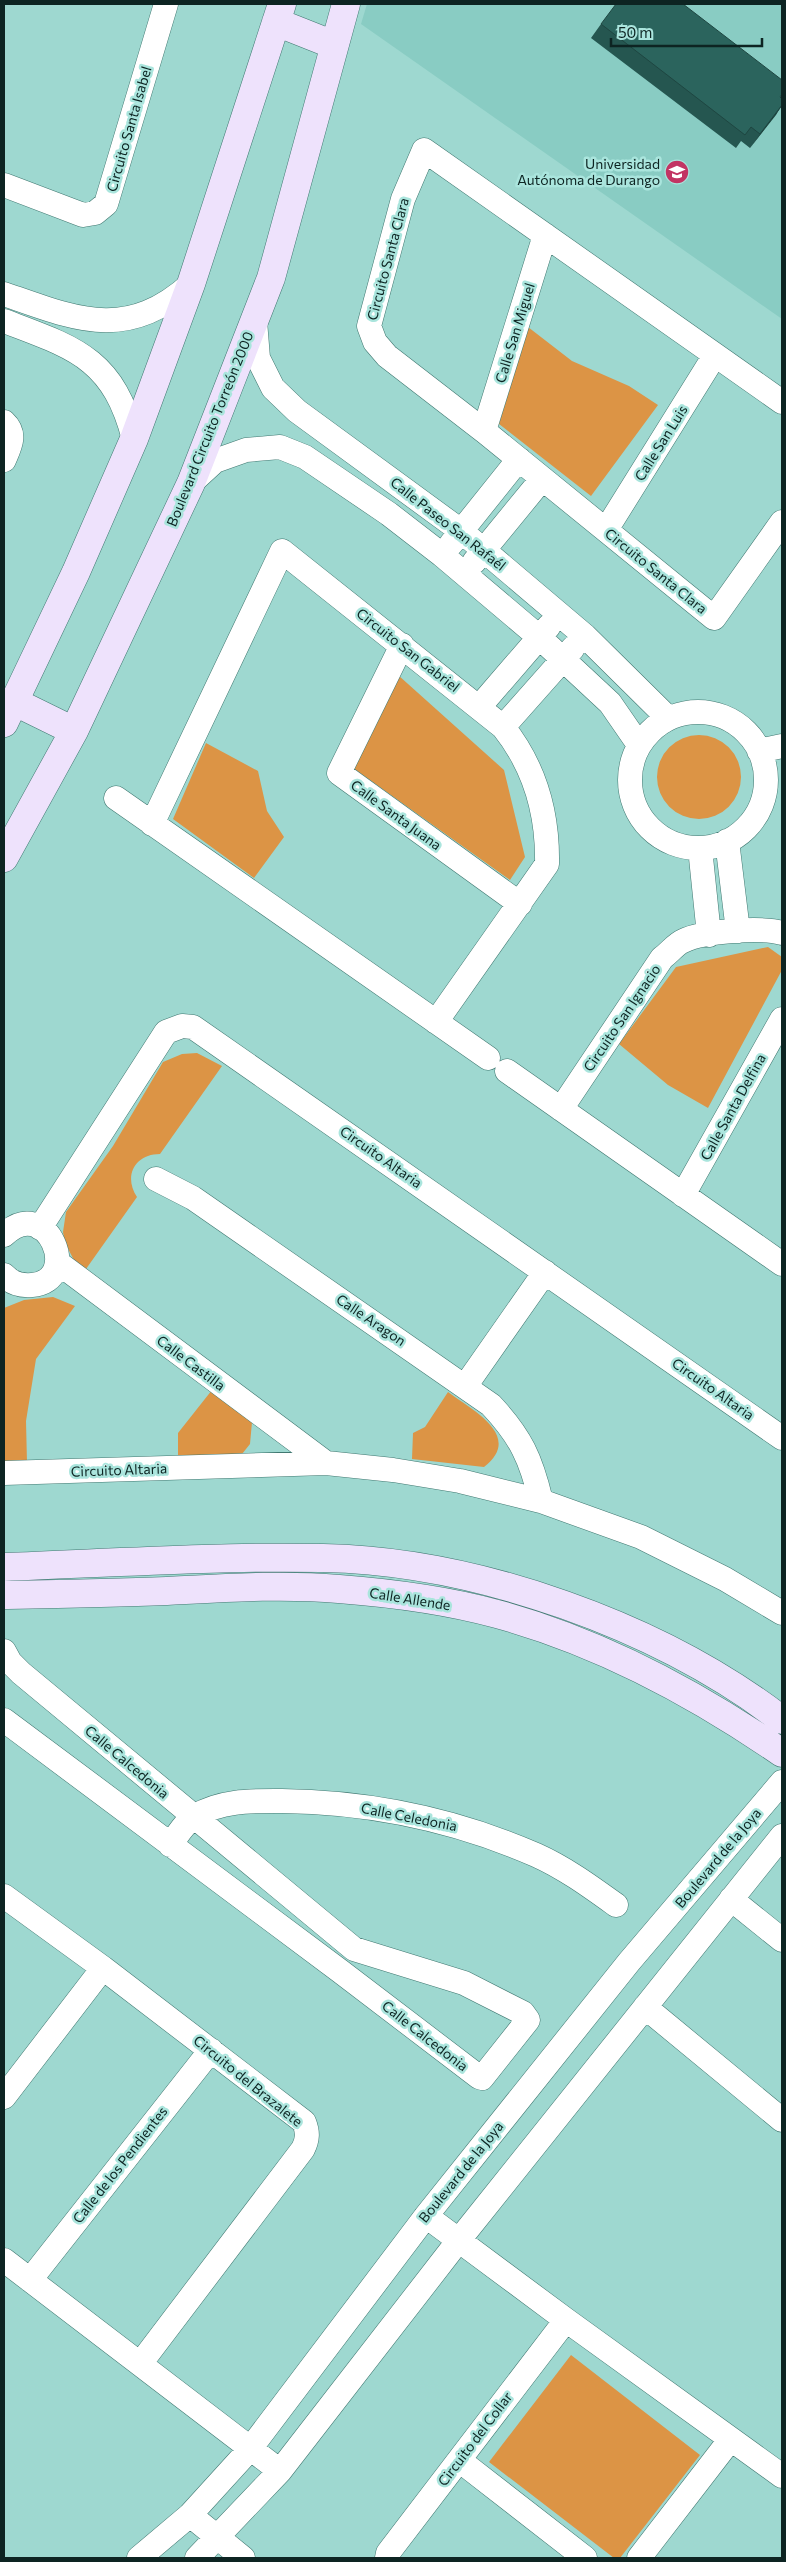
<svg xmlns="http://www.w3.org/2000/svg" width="786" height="2562" font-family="Commissioner,sans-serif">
<rect width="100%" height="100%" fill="#9ed8d0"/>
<path fill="#89ccc3" d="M367,4H782V319L361,24Z"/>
<path fill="#dc9445" d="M528,327L572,361L629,386L658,405L591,496L499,424Z
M398,675L504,770L525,857L510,880L353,768Z
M657 777a42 42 0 1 1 84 0a42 42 0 1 1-84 0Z
M206,743L258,771L267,811L284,837L254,878L173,819Z
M768,947L782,957V970L708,1108L668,1085L619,1044L676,967Z
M197,1053L222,1066L160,1154C135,1154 123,1176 137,1197L86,1269L75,1262L65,1243L63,1232L66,1212L113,1146L163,1062L182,1054Z
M53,1297L75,1306L36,1359L26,1421L27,1463H4V1308L24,1300Z
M212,1390L252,1422L250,1444L238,1459L178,1461V1433Z
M448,1392C472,1410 524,1436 484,1467L412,1459L413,1433L425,1427Z
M571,2355L700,2455L620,2558H614L489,2462Z"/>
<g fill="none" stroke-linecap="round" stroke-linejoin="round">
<g stroke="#407871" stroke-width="25">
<path id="street" d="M4,185L83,215L95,213L106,204L166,4
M4,294C76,319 126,342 191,284
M4,321C75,348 113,358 134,439
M255,321L258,358L273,388L297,411L461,531L585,636L668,718
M782,402L424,150L403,199L369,326L375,342L387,356L484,431L714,618L782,522
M4,422C17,434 10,446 4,460
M484,431L545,235
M191,483L215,461L246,450L280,447L305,457L389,514L442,555L539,637L610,703L639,745
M606,530L715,355
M451,544L519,459
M474,562L542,479
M402,645L339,773L520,904
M480,706L549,626
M630 780a68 68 0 1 1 136 0a68 68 0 1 1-136 0Z
M503,727L573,648
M759,751L782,746
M116,798L488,1058
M152,824L282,551L503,727C535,767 548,813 547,864L436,1022
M727,841L738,931
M700,848L709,935
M507,1071L782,1264
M561,1109L662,958C669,953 676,944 683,941C703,931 761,927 782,933
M156,1179L193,1198L491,1405C521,1437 531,1459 541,1501
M683,1195L782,1019
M40,1228L166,1032L182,1026L193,1027L782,1438
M4,1235C47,1193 83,1281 32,1285C21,1286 11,1283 4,1275
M57,1262L326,1463
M466,1385L545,1272
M4,1473L326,1463L393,1470L460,1481L541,1501L641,1537L725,1579L782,1613
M4,1651L10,1662L21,1673L354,1949L464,1983L523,2013L528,2020L482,2078L479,2077L340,1971L4,1720
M170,1845C177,1836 185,1822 195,1816C222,1800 252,1801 282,1801C369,1802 456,1820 536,1855C565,1868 591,1887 616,1905
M4,1896L103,1968L304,2122C308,2132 308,2139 303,2149L140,2364
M731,1899L782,1940
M645,2007L782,2120
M4,2097L103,1968
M426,2216L566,2320L782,2476
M4,2260L280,2471
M30,2280L211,2050
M459,2460L585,2558
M190,2515L243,2558
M139,2558L190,2515L250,2449L426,2216L629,1962L782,1782
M197,2558L280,2471L459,2240L782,1836
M387,2558L388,2553L566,2320
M639,2558L730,2440"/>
</g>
<g stroke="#407871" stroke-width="29">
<path id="secondary" d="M276,22L334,45
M15,702L74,731
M4,723L76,572L134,439L191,284L282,4
M4,858L74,731L191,483L271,278L346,4
M4,1567C110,1563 216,1556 323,1558C477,1561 660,1626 782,1720
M4,1595C58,1594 113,1593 167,1591C225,1588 282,1584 339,1589C391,1593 446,1600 497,1614C600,1642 695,1693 782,1753"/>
</g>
<use href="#street" stroke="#fff" stroke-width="24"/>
<use href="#secondary" stroke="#eee2fc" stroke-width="28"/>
</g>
<path fill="#255650" d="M601,24L780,98L782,106L750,148L741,141L736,148L591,38Z"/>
<path fill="#1e4641" d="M782,105L776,115L750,148L760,134Z"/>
<path fill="#2b645d" stroke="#1e4641" d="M616,4H683L782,80V94L780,97L782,99V105L760,134L751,127L745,135L601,24Z"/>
<defs>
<g id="university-disc" transform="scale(1.25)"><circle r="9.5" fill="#c23463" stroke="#aae5dd"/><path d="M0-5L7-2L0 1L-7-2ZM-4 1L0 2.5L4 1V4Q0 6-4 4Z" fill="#fff"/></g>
</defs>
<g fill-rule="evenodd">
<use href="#university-disc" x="677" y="172"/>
</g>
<g text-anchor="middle" stroke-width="5" stroke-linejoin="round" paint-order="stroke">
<g font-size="14" fill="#0d2422" stroke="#aae5dd">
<text transform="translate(129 129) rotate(-74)" y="5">Circuito Santa Isabel</text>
<text transform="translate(388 259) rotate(-75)" y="5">Circuito Santa Clara</text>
<text transform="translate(515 333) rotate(-73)" y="5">Calle San Miguel</text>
<text transform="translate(210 429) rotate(-68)" y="5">Boulevard Circuito Torreón 2000</text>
<text transform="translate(661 443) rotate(-58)" y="5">Calle San Luis</text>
<text transform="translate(448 524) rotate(38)" y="5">Calle Paseo San Rafaél</text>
<text transform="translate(656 571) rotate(39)" y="5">Circuito Santa Clara</text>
<text transform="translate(408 650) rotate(38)" y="5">Circuito San Gabriel</text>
<text transform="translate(396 815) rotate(36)" y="5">Calle Santa Juana</text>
<text transform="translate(622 1018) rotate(-56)" y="5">Circuito San Ignacio</text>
<text transform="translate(733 1107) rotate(-61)" y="5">Calle Santa Delfina</text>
<text transform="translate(381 1157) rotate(35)" y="5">Circuito Altaria</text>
<text transform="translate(371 1320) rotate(34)" y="5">Calle Aragon</text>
<text transform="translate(191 1363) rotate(37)" y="5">Calle Castilla</text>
<text transform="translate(713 1389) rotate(35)" y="5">Circuito Altaria</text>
<text transform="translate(119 1470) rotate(-2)" y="5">Circuito Altaria</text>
<text transform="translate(410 1599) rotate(9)" y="5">Calle Allende</text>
<text transform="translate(127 1762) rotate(40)" y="5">Calle Calcedonia</text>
<text transform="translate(409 1817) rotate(11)" y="5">Calle Celedonia</text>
<text transform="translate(718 1858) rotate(-50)" y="5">Boulevard de la Joya</text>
<text transform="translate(425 2036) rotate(38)" y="5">Calle Calcedonia</text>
<text transform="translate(248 2081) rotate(39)" y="5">Circuito del Brazalete</text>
<text transform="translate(120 2165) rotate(-52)" y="5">Calle de los Pendientes</text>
<text transform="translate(461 2172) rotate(-51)" y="5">Boulevard de la Joya</text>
<text transform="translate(475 2439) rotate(-53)" y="5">Circuito del Collar</text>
</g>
<g font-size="14" fill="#0d2422" stroke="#aae5dd" text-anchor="end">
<text x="660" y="169">Universidad<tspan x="660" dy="16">Autónoma de Durango</tspan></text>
</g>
</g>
<rect width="786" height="2562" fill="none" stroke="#0d2422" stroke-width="10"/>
<path d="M611 38v8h151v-8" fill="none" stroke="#0d2422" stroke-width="2.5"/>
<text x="618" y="38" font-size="15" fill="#0d2422" stroke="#aae5dd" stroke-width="4" paint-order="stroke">50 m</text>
</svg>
